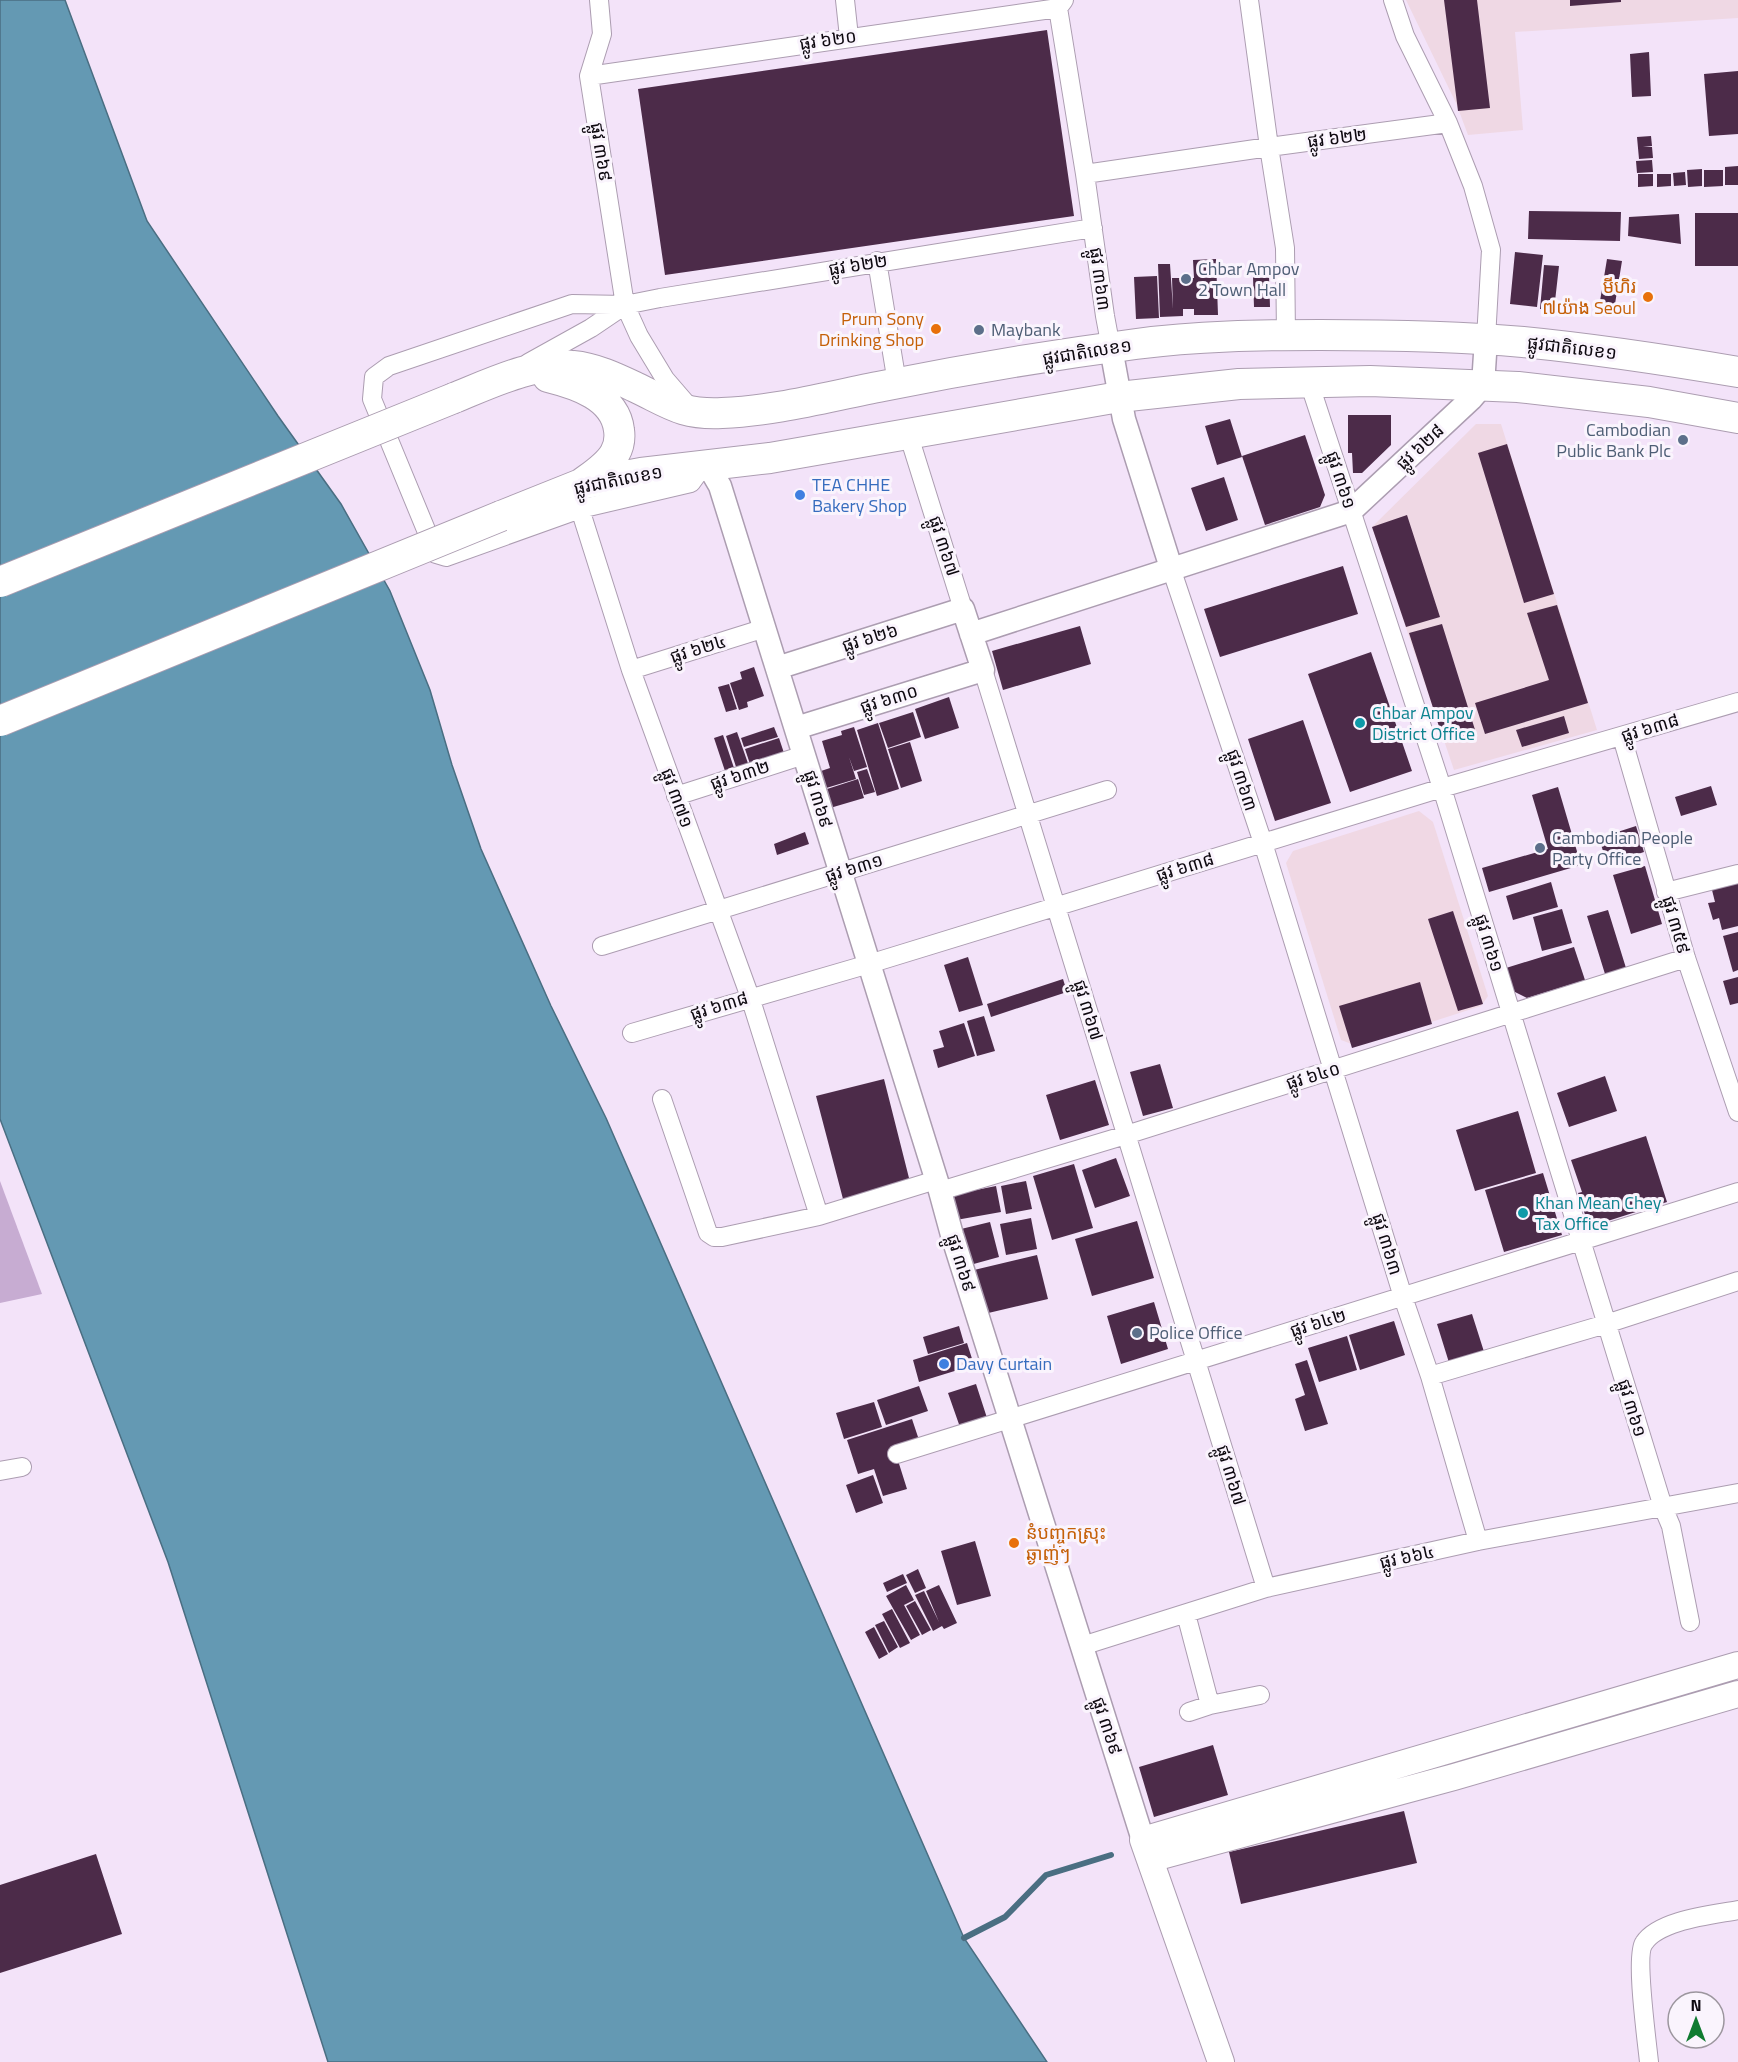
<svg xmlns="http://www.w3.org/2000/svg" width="1738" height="2062" font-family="'Titillium Web','Noto Sans Khmer',sans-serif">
<rect width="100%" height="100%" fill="#f3e3f9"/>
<path fill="#efd8e4" d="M1406,0H1738V18L1515,32L1523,130L1468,135L1456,103Z
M1476,424H1501L1597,730L1454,770L1372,527Z"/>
<path fill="#f0d8e4" d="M1419,811L1433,822L1488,996L1481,1006L1357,1046L1341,1040L1286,863L1293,851Z"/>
<path fill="#c7acd2" d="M0,1181L42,1294L0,1303Z"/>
<path fill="#6499b3" stroke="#4a6e82" stroke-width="1.5" d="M0,0H65L147,221L278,416L341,504L390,591L430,690L452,765L481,849L551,1006L606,1118L964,1938L1047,2062H328L168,1562L0,1119Z"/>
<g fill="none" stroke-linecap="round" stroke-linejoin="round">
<path stroke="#4a6e82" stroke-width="6" d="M964,1938L1005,1917L1046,1875L1111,1855"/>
</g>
<path fill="#4c2b49" d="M1444,0H1477L1490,108L1458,111Z
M1570,0H1621V2L1570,6Z
M1047,30L1074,216L665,275L638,89Z
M1649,52L1651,96L1632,97L1630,54Z
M1738,71V134L1709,136L1704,74Z
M1651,136L1652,146L1643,147H1652L1653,158L1639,159L1637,137Z
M1652,160L1653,172L1637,173L1636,161Z
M1738,166V185H1725V167Z
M1702,169V186L1688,187L1687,170Z
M1704,170H1723V186L1704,187Z
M1685,172L1686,185L1674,186L1673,173Z
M1638,174H1653V186L1638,187Z
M1657,174H1671V186L1657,187Z
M1529,211L1621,212L1620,241L1528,239Z
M1695,213H1738V266H1695Z
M1679,214L1681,244L1628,236L1629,217Z
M1515,252L1543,255L1537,307L1510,304Z
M1216,259L1218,315H1194V309H1183V316L1160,317L1158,264H1170L1173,309L1172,278H1194L1193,260Z
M1607,259L1622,261L1614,310L1599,307Z
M1544,265L1559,266L1554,310L1540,309Z
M1157,276L1159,318L1136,319L1134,277Z
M1269,276L1270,307H1254L1253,277Z
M1348,415H1391V445L1362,473H1353L1352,453H1348Z
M1230,419L1242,457L1217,465L1205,426Z
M1305,435L1325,495L1320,507L1265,525L1242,456Z
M1507,444L1554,594L1524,603L1478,453Z
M1224,477L1238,520L1206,531L1191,488Z
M1407,515L1440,617L1406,627L1372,527Z
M1343,566L1358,614L1220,657L1204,609Z
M1557,605L1588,703L1485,734L1475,703L1549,680L1527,613Z
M1442,624L1476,733L1444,742L1409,633Z
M1080,626L1091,664L1003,690L992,651Z
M1371,652L1412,771L1350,792L1308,674Z
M754,667L764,696L747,702L748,707L739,710L730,683L742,679L740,672Z
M729,684L737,709L726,712L718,687Z
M949,697L959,728L925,739L915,709Z
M913,712L921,737L888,748L879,723Z
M1564,716L1569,733L1522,747L1516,730Z
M1303,720L1331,803L1275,821L1248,739Z
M878,723L899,789L877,796L857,730Z
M774,727L778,737L744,747L741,738Z
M854,727L867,767L854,771L849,757L856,779L823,789L818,772L830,768L822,741L842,735L841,731Z
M737,732L750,769L738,773L726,736Z
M723,735L734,768L725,771L714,738Z
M779,738L785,756L751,767L745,749Z
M910,742L922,781L901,788L888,749Z
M867,769L875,792L864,795L857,772Z
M858,779L864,798L830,808L824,790Z
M1711,786L1717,805L1681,816L1675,797Z
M1558,787L1581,865L1489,892L1482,868L1548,849L1532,795Z
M1636,826L1644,852L1607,864L1599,838Z
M805,832L809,844L777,855L774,844Z
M1645,866L1662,924L1631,934L1613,875Z
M1551,882L1558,907L1513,920L1506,896Z
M1738,883V926L1722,930L1719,918L1713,920L1708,903L1715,902L1712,890Z
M1562,909L1572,943L1542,951L1533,917Z
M1608,910L1626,968L1605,974L1587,916Z
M1453,911L1483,1004L1458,1011L1428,919Z
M1738,932V970L1733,972L1723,936Z
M1574,947L1585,980L1527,998L1513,991L1506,968Z
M968,957L983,1005L959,1012L944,965Z
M1738,977V1003L1730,1005L1723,981Z
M1063,979L1067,992L991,1017L987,1004Z
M1420,982L1432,1024L1352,1048L1339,1006Z
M984,1016L995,1051L977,1056L967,1021Z
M964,1023L975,1056L938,1068L933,1050L944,1047L939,1031Z
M1160,1064L1173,1108L1143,1116L1130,1072Z
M1605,1076L1617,1111L1569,1127L1557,1093Z
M884,1079L910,1182L843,1199L816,1096Z
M1095,1080L1109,1125L1060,1140L1046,1095Z
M1518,1111L1536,1173L1475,1191L1456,1130Z
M1646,1136L1667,1202L1589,1227L1578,1193L1582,1192L1571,1160Z
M1116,1158L1130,1196L1095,1208L1082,1170Z
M1074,1164L1093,1228L1052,1240L1033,1176Z
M1543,1173L1562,1235L1504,1252L1485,1190Z
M1026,1181L1032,1209L1006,1214L1001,1186Z
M996,1186L1001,1212L956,1220L951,1195Z
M1031,1218L1037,1249L1006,1255L1000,1224Z
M1137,1221L1154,1278L1092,1296L1075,1239Z
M990,1222L999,1257L970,1265L961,1229Z
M1037,1255L1048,1299L984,1314L974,1270Z
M1154,1302L1168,1349L1121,1364L1107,1316Z
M1472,1314L1486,1358L1451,1369L1437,1324Z
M1394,1321L1405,1355L1360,1370L1349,1335Z
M959,1326L964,1343L928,1354L923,1337Z
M1347,1336L1357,1370L1319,1382L1308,1348Z
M967,1343L974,1365L919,1382L913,1360Z
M1307,1360L1328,1424L1305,1431L1295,1399L1305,1395L1295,1364Z
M976,1384L988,1421L961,1430L948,1393Z
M919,1386L928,1411L886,1425L877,1400Z
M874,1402L882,1427L844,1439L836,1413Z
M912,1419L920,1443L895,1451L907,1489L883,1496L874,1469L858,1474L847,1440Z
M873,1475L883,1503L856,1513L846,1485Z
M975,1541L991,1596L957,1605L941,1551Z
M918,1569L926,1588L915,1593L906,1575Z
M903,1574L907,1583L887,1592L883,1583Z
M906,1585L914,1600L904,1605L920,1635L911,1640L886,1596Z
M939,1585L957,1623L944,1629L942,1626L933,1631L915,1595L924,1591L939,1622L926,1591Z
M915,1601L931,1630L922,1635L906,1606Z
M892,1609L910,1643L900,1648L882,1614Z
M884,1621L898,1647L889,1653L875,1625Z
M874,1627L888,1654L879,1659L865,1632Z
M1213,1745L1228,1795L1154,1817L1139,1767Z
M1404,1811L1417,1863L1241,1904L1229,1852Z
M96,1854L122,1934L0,1973V1885Z"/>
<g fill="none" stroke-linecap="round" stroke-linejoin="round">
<g stroke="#ac9db1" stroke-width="20">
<path id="minor" d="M599,0L602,34L589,76L625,305L639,336L665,379L690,408
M845,0L849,37
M1249,0L1269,147L1285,248L1286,335
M1393,0L1405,36L1448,123L1473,186L1491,250L1486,339
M1058,8L1085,174L1105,316L1111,348
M589,76L1058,8L1064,0
M1085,174L1269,147L1448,123
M877,261L897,383
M528,363L591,328L625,305
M1309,382L1442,788L1663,1507L1671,1526L1690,1622
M908,433L963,609
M704,465L691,483L580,509L446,557L436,554L372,399L374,377L389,366L572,304L625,305L660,298L1093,228
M580,509L631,670L750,997L819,1216
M1172,571L1263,843L1403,1297L1430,1376L1478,1541
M631,670L765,628
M983,670L1266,1588
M1622,737L1686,958L1738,1112
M676,796L804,755
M1666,892L1738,874
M602,946L1107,790
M632,1033L869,964L1442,788L1738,702
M662,1099L708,1233L714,1237H722L819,1216L936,1180
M940,1191L1126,1135L1686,958
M1430,1376L1606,1324L1738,1281
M897,1454L1738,1192
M0,1471L22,1467
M1186,1614L1210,1705
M1082,1646L1266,1588L1478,1541L1738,1493
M1189,1712L1210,1705L1260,1695
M1649,2062C1647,2042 1635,1955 1644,1943C1659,1920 1712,1915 1738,1910"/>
</g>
<g stroke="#ac9db1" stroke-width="25">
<path id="tertiary" d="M1111,348L1124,419L1172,571
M704,465L713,474L720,486L940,1191L952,1235L1143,1840
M971,634L1351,511L1471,399L1483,385L1486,339
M777,668L963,609L983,670L796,728"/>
</g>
<g stroke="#ac9db1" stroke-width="28">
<path id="secondary" d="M1150,1859L1454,1777L1738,1694
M1221,2062L1143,1840L1738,1665"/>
</g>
<g stroke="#ac9db1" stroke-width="32">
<path id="trunk" d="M548,377C576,384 615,396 619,430C620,437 619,446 615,453C608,466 593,475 581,484
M454,398C489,384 536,361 573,366C595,368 616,378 635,387C669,403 681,415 722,413C776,411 830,396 883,386C967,369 1052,355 1136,344C1197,336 1259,335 1320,335C1387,335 1456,336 1523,342C1595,349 1667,360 1738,372
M501,516L581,484L641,473L770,458L1119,397L1239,384L1370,381L1518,387L1649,402L1738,418"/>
</g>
<use href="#minor" stroke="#fff" stroke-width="18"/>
<use href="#tertiary" stroke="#fff" stroke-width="22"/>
<use href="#secondary" stroke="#fff" stroke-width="26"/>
<use href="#trunk" stroke="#fff" stroke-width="30"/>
<g stroke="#ac9db1" stroke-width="32" stroke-linecap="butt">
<path id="trunk-bridge" d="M0,582L454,398
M0,721L501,516"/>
</g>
<use href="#trunk-bridge" stroke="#fff" stroke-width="30"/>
</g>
<g fill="#5c6f8a" stroke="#faf4fd" stroke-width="2">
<circle cx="1186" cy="279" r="6"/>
<circle cx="979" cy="330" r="6"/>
<circle cx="1683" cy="440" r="6"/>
<circle cx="1540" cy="848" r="6"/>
<circle cx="1137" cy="1333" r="6"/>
</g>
<g fill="#e8710a" stroke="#faf4fd" stroke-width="2">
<circle cx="1648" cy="297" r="6"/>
<circle cx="936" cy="329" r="6"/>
<circle cx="1014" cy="1543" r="6"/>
</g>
<g fill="#3f7fe0" stroke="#faf4fd" stroke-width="2">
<circle cx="800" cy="495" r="6"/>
<circle cx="944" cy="1364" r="6"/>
</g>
<g fill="#0f9aa8" stroke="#faf4fd" stroke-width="2">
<circle cx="1360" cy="723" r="6"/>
<circle cx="1523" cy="1213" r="6"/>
</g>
<g text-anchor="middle" stroke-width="6" stroke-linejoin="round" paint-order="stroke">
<g font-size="18" fill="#0e0910" stroke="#faf4fd">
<text transform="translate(828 40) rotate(-8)" y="6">ផ្លូវ ៦២០</text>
<text transform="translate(1337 138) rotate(-7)" y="6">ផ្លូវ ៦២២</text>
<text transform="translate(601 152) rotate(81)" y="6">ផ្លូវ ៣៦៩</text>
<text transform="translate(858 265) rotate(-9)" y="6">ផ្លូវ ៦២២</text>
<text transform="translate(1100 279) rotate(82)" y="6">ផ្លូវ ៣៦៣</text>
<text transform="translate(1572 348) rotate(7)" y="6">ផ្លូវជាតិលេខ១</text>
<text transform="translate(1087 352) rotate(-9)" y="6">ផ្លូវជាតិលេខ១</text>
<text transform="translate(1420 447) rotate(-43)" y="6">ផ្លូវ ៦២៨</text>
<text transform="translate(618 480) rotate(-11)" y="6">ផ្លូវជាតិលេខ១</text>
<text transform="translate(1341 480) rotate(72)" y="6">ផ្លូវ ៣៦១</text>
<text transform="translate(944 546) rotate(72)" y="6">ផ្លូវ ៣៦៧</text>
<text transform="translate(870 638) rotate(-17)" y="6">ផ្លូវ ៦២៦</text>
<text transform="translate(698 649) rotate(-17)" y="6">ផ្លូវ ៦២៤</text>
<text transform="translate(889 699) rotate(-17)" y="6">ផ្លូវ ៦៣០</text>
<text transform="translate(1650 728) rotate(-17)" y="6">ផ្លូវ ៦៣៨</text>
<text transform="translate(740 775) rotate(-18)" y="6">ផ្លូវ ៦៣២</text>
<text transform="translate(1242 780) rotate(72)" y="6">ផ្លូវ ៣៦៣</text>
<text transform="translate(677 798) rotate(70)" y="6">ផ្លូវ ៣៧១</text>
<text transform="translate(818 799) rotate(73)" y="6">ផ្លូវ ៣៦៩</text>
<text transform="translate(1185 867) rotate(-17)" y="6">ផ្លូវ ៦៣៨</text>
<text transform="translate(854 868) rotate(-17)" y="6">ផ្លូវ ៦៣១</text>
<text transform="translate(1676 925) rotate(74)" y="6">ផ្លូវ ៣៥៩</text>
<text transform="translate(1489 943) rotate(73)" y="6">ផ្លូវ ៣៦១</text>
<text transform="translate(719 1006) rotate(-17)" y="6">ផ្លូវ ៦៣៨</text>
<text transform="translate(1088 1010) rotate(73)" y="6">ផ្លូវ ៣៦៧</text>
<text transform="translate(1313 1076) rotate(-17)" y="6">ផ្លូវ ៦៤០</text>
<text transform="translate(1387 1244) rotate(73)" y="6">ផ្លូវ ៣៦៣</text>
<text transform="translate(961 1263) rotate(73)" y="6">ផ្លូវ ៣៦៩</text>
<text transform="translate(1318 1323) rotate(-17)" y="6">ផ្លូវ ៦៤២</text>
<text transform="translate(1632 1408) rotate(73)" y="6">ផ្លូវ ៣៦១</text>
<text transform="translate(1231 1475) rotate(73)" y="6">ផ្លូវ ៣៦៧</text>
<text transform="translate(1407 1557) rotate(-12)" y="6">ផ្លូវ ៦៦៤</text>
<text transform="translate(1107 1726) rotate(72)" y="6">ផ្លូវ ៣៦៩</text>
</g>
<g font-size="18" fill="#4e5e75" stroke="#faf4fd" text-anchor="start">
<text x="1198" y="275">Chbar Ampov<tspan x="1198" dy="21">2 Town Hall</tspan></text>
<text x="991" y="336">Maybank</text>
<text x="1671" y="436" text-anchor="end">Cambodian<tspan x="1671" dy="21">Public Bank Plc</tspan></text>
<text x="1552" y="844">Cambodian People<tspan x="1552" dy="21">Party Office</tspan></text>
<text x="1149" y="1339">Police Office</text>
</g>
<g font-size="18" fill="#c56008" stroke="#faf4fd" text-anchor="end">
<text x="1636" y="293">មីហិរ<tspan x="1636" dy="21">៧យ៉ាង Seoul</tspan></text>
<text x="924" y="325">Prum Sony<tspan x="924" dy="21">Drinking Shop</tspan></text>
<text x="1026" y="1539" text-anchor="start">នំបញ្ចុកស្រុះ<tspan x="1026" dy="21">ឆ្ងាញ់ៗ</tspan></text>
</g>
<g font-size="18" fill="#366cbe" stroke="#faf4fd" text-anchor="start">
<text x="812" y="491">TEA CHHE<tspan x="812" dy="21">Bakery Shop</tspan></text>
<text x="956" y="1370">Davy Curtain</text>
</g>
<g font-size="18" fill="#0d838f" stroke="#faf4fd" text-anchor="start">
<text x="1372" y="719">Chbar Ampov<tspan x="1372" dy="21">District Office</tspan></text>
<text x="1535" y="1209">Khan Mean Chey<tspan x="1535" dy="21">Tax Office</tspan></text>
</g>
</g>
<g transform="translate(1696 2020)"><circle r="28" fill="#faf4fd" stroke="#9c969e" stroke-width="1.5"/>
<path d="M0-4.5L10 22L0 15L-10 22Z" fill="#0f7b30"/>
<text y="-9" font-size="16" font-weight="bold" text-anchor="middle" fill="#0e0910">N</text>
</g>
</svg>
